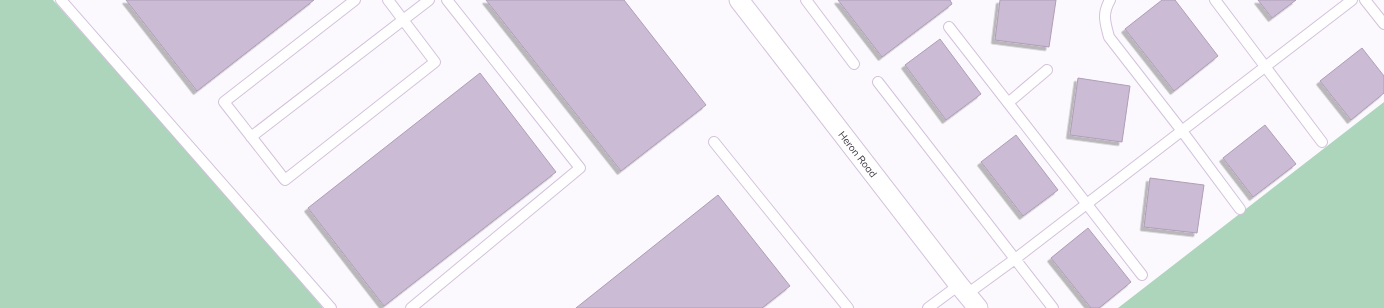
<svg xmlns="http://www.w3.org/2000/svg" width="1384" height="308" font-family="Mulish,sans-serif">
<defs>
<filter id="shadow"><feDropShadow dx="-3.5" dy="3.5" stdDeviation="0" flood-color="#0004"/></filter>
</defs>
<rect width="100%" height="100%" fill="#fcf9fe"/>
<path fill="#acd5bb" d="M0,0H53L252,224L323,308H0Z
M1384,102V308H1118Z"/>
<path fill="#cbbbd4" stroke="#ae9eb7" filter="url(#shadow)" d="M126,0H314L197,91Z
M486,0H624L706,105L621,171Z
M838,0H950L952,4L882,57Z
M1000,0H1056L1049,47L995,40Z
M1162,0H1175L1218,56L1174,91L1125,29Z
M1258,0H1296L1272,18Z
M940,39L981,94L946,120L905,65Z
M1362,48L1384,76V93L1351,120L1320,81Z
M480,73L556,172L384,306L308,208Z
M1078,78L1130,86L1122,142L1070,135Z
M1265,125L1296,164L1253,197L1223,158Z
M1016,135L1058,190L1023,216L981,162Z
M1150,178L1204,185L1197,233L1144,227Z
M718,195L790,286L762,308H576Z
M1088,228L1131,282L1099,308H1091L1051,258Z"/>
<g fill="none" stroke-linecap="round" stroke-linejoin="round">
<g stroke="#d3c2dc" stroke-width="12">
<path id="service" d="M61,0L331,308
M355,0L224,102L285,180L435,62L388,0
M806,0L854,64
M1110,0C1102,14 1105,22 1109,37L1182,131L1240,209
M1215,0L1322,142
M1365,0L1384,24
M949,27L1142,275
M878,82L1053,308
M1008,103L1047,70
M251,137L429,0
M714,142L848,308
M967,294L1015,259L1352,0
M411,308L580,168L447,0
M928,308L959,285"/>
</g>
<g stroke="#d3c2dc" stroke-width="21">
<path id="minor" d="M739,0L959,285L978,308"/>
</g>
<use href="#service" stroke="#fff" stroke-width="10"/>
<use href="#minor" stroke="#fff" stroke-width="19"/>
</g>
<g text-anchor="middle" stroke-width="3.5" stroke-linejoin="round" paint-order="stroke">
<g font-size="10" fill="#413a44" stroke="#fff">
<text transform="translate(858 154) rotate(52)" y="4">Heron Road</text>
</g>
</g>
</svg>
